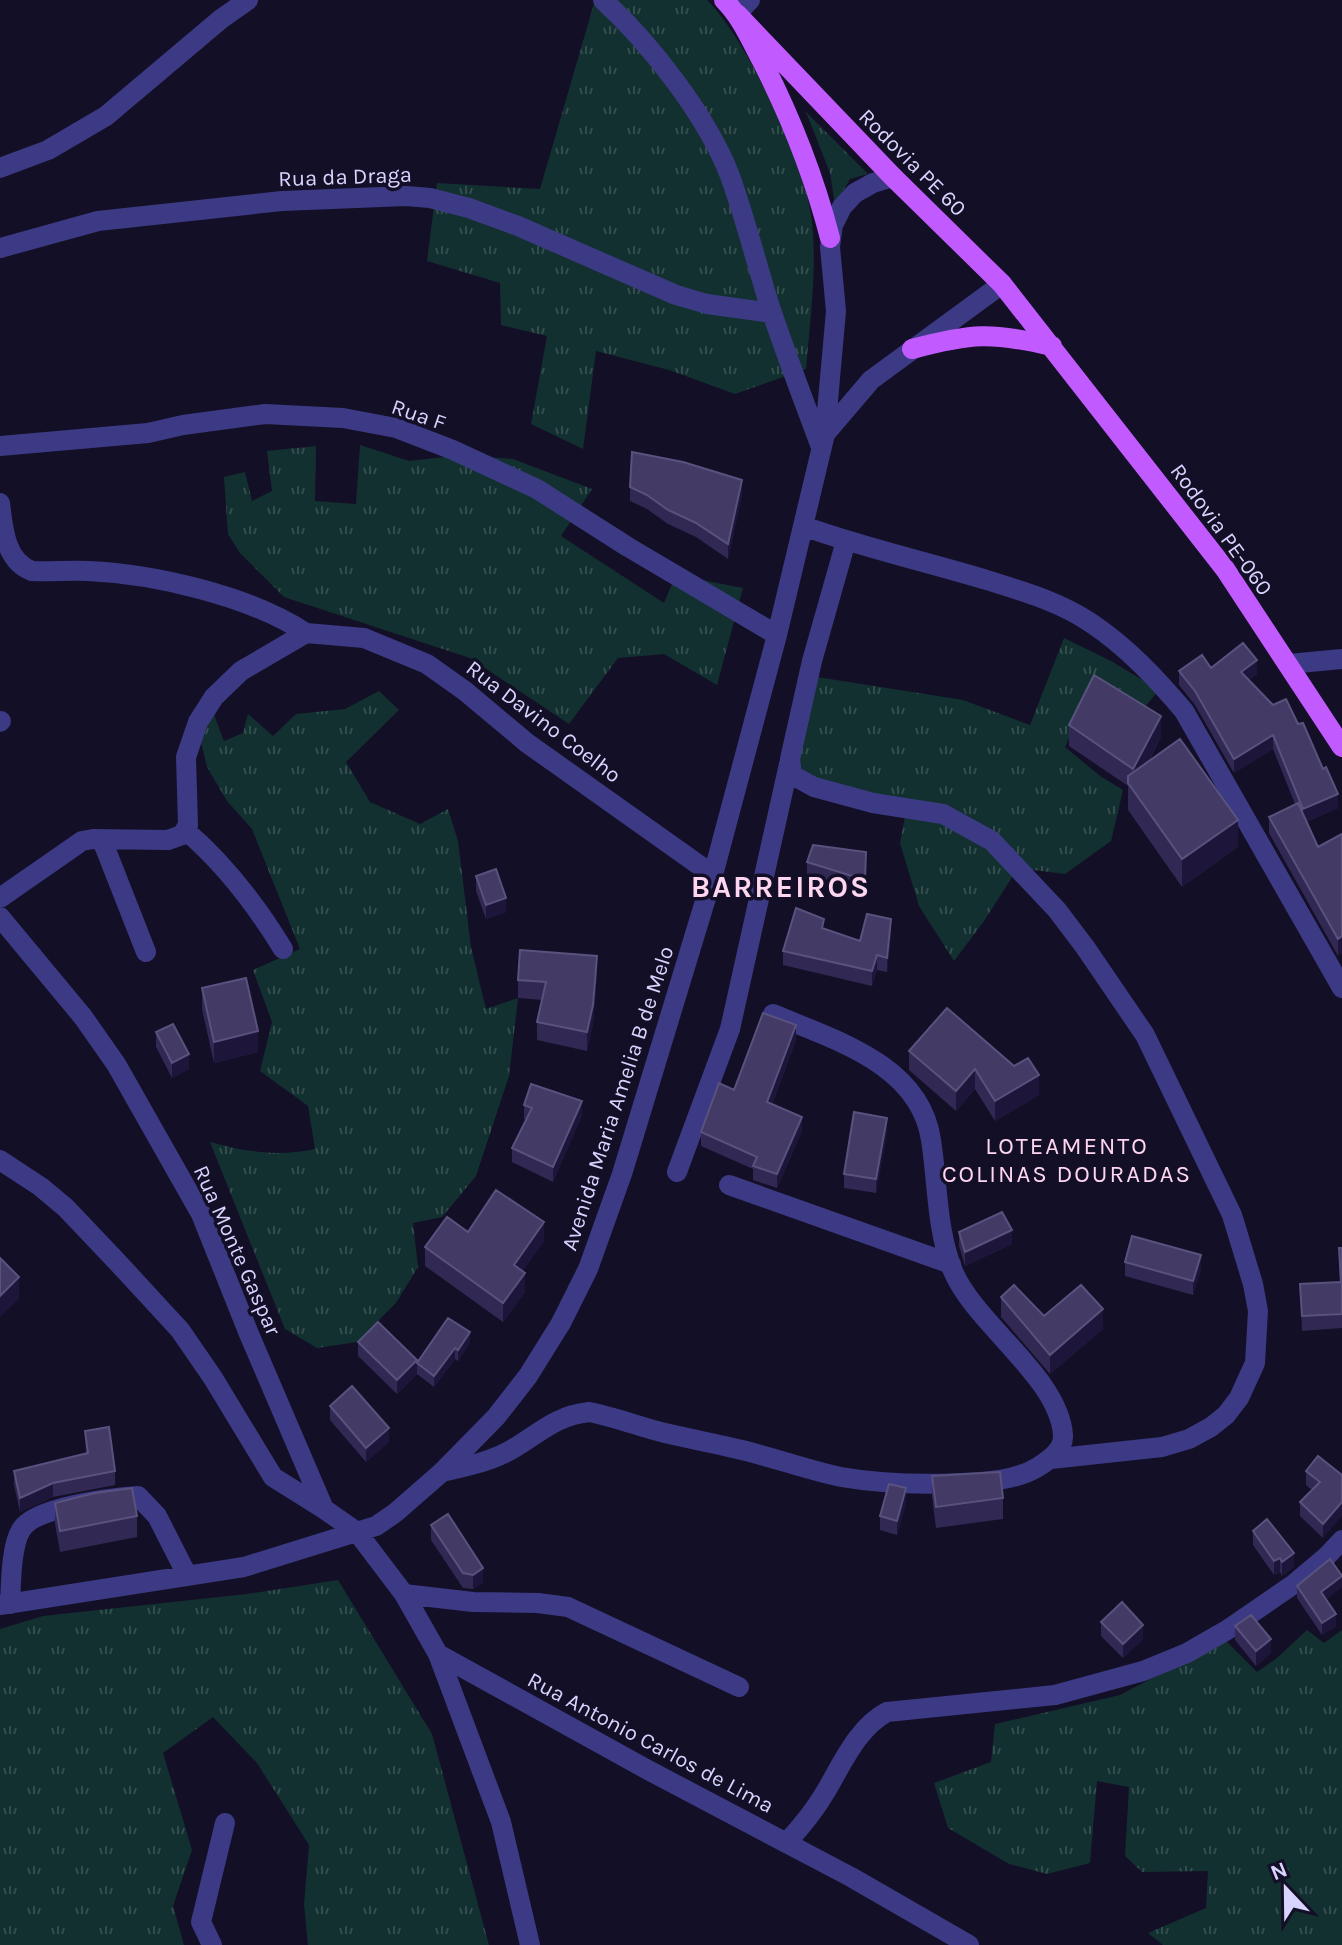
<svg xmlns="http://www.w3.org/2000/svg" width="1342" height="1945" font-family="Karla,sans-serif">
<defs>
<pattern id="grass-tufts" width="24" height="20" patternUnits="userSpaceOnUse" patternTransform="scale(2)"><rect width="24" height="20" fill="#12302f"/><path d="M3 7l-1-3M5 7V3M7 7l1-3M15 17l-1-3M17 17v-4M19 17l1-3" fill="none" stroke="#344d4e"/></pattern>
</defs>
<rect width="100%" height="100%" fill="#130f26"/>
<path fill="url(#grass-tufts)" d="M595,0H707C746,38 804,160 811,215C818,261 810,322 806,369L735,394L669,370L596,351L583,449L531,424L547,336L501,325L500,283L427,261L437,183L540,189Z
M806,112L868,174L850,179L835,205L830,173Z
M360,445L409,461L462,455L513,459L592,489L561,536L664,603L676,575L743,588L717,685L664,654L618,658L569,724L470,658L284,597L240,553L228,534L224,477L245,472L252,501L272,491L267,451L316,446L315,501L356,504Z
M1064,638L1111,661L1159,690L1135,719L1092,689L1065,747L1100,776L1123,790L1111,841L1065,874L1018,868L984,921L954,961L919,906L900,843L908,801L851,792L795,770L817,677L963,700L1030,725Z
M379,691L399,710L346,762L370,802L420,824L448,809L458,841L471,947L486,1009L518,998L509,1076L476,1176L442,1217L413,1223L418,1267L396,1303L357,1342L317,1348L285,1329L210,1142C246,1152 278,1157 315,1149L308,1106L260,1071L272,1022L253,970L300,949L252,829L227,801L207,767L201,742L213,712L224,741L243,733L248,714L273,736L296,714L345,709Z
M338,1580L432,1734L489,1945H308L304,1904L309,1845L257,1763L213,1717L163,1753L192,1850L173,1906L184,1945H0V1629L43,1616L247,1594Z
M1307,1630L1324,1643L1342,1630V1945H1163L1148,1933L1206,1908L1208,1871L1142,1872L1125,1856L1129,1787L1097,1781L1090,1863L1047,1874L1009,1864L948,1828L934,1783L991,1762L995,1724L1120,1695L1225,1640L1257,1672L1277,1658Z"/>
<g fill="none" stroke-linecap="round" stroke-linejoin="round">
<path stroke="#3d3a85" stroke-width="20" d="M603,0C650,43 707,116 730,176C745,218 756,261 769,304C785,352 803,399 821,447
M737,14L750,0
M0,168L48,150L106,116L221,19L248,0
M0,248L98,221L282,201L406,196L430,198L469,208L518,226L676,295L707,304L772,313
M825,434L871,380L1002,284
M0,446L148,433L183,425L265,414L343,418L396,428L453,450L537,489L628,547L777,635
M0,503C3,528 5,561 32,571C50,572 69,570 88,571C155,574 250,596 306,633
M803,526C864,548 928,562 990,581C1025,592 1060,602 1091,623C1127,647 1156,678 1184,711L1342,988
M846,541L812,661L790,759L792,775L814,787L873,803L943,814L992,841L1057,910L1085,947L1145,1035L1232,1215L1253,1284L1258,1311L1255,1363L1239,1398L1226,1415L1211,1427L1189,1439L1162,1447L1051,1459
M1289,664L1342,659
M0,722L1,721
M185,830C225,864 256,905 283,949
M102,840L146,952
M0,898L82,841L93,839L168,840L182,835L188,825L186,757L198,722L214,697L241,671L306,633L364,638L427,664L465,691L527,743L713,875
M0,917L83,1017L116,1064L201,1214L249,1334L324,1509L357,1532L404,1594L438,1654L648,1770L851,1877L969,1945
M0,1160L41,1187L66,1208L121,1266L180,1330L213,1378L273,1477L324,1509
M677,1172L730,1029L789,764
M729,1185L951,1264
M442,1472C465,1467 488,1462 509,1451C539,1434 554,1416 589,1412C615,1417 640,1427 665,1433C691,1439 717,1444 742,1450C775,1458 808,1470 841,1477C882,1484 921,1485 962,1483C987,1482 1017,1480 1038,1467C1049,1460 1064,1450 1063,1435C1059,1377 975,1324 953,1271C936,1228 938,1184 931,1140C920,1064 834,1040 773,1014
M404,1594L473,1602L538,1603L568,1607L739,1687
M10,1604C11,1584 11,1546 21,1530C34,1507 111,1498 138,1496L157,1516L187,1575
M0,1605L244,1567L376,1526L395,1513L442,1472L496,1417L528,1376L561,1323L588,1269L622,1174L713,875L777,635L825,434L836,311L830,247L833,225L842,207L855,193L873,183L893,177
M438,1654L501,1822L530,1945
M787,1842C802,1826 815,1810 826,1791C842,1764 858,1727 887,1712L1055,1695L1143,1671L1187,1653L1227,1630L1294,1584L1326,1557L1342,1540
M212,1945L201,1922L225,1823"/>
<path stroke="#c25bff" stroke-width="20" d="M724,0C742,18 751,41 763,63C792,120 814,176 830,238
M737,14L893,177L1002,284L1225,569L1342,747
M912,349C972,333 991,332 1052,346"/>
</g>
<path fill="#312854" d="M630,487L742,495L728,559L696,537L668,524L647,509L630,501Z
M1211,668L1257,674L1249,680L1338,808L1306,822L1318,847L1342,834L1338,956L1269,833V817L1295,804L1273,749L1234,773L1195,705L1179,685V671Z
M1069,725L1161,737L1149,761L1238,847L1182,887L1128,810V786L1069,746Z
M866,852L865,892L807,874V862Z
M476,876L506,912L486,919L476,891Z
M824,929L860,941L891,933L887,972L877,970L872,986L783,965V951Z
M597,974L593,1024L587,1051L537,1040V1022L542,1000L518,998V980Z
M202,988L258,1052L214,1063L202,1009Z
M947,1008L1039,1095L995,1121L975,1089L956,1111L909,1070V1051Z
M156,1032L189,1069L172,1078L156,1047Z
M796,1040L772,1104L802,1131L777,1188L753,1180V1169L701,1146V1132L734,1090Z
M524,1105L582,1115L553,1182L512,1162V1148L526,1120L524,1119Z
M887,1132L876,1193L844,1188V1174Z
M468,1232L544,1241L522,1271L525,1292L503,1322L425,1266V1247Z
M959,1232L1012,1244L965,1266L959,1246Z
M1339,1248H1342V1328L1302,1331L1300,1284L1340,1282Z
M1125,1262L1201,1269L1193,1295L1125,1276Z
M1001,1297L1044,1316L1103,1329L1050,1374L1001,1317Z
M358,1342L417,1363L470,1343L458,1361L455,1359L434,1387L417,1374L397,1394L358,1356Z
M330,1406L389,1442L366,1462L330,1420Z
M85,1431L115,1471V1485L53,1497L20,1512L14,1485V1471L86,1453Z
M1306,1471L1342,1475L1323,1538L1300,1516V1502L1312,1490L1306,1485Z
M932,1476L1003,1498V1519L936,1528L932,1497Z
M55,1503L137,1516V1537L60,1552L55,1524Z
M906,1503L897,1535L880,1530V1516Z
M431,1525L483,1582L473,1589L463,1588L431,1540Z
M1253,1531L1294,1567L1282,1576L1280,1572L1274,1575L1253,1545Z
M1297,1586L1342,1587L1326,1599L1336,1626L1322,1635L1297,1598Z
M1101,1622L1143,1639L1123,1658L1101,1636Z
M1235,1626L1271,1653L1256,1666L1235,1640Z"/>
<path fill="#1d163a" d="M742,480V495L728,559V544Z
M1257,660V674L1241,686V672Z
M1161,716V737L1133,790V769Z
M1273,735V749L1234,773V759Z
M1338,794V808L1303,823V809Z
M1238,820V847L1182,887V859Z
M506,898V912L486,919V905Z
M891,919V933L887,972V958Z
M1342,936V953L1338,956V939Z
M877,955V970L872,986V971Z
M597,956V974L593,1024L587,1051V1032Z
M796,1025V1040L767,1116V1102Z
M258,1031V1052L214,1063V1042Z
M189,1054V1069L172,1078V1063Z
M975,1069V1089L956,1111V1091Z
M1039,1075V1095L995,1121V1101Z
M582,1101V1115L553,1182V1167Z
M802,1117V1131L777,1188V1174Z
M887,1118V1132L876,1193V1179Z
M544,1222V1241L514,1284V1265Z
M1012,1230V1244L965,1266V1252Z
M1201,1255V1269L1193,1295V1281Z
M525,1273V1292L503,1322V1303Z
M19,1277V1299L0,1317V1296Z
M1103,1309V1329L1050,1374V1355Z
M470,1332V1343L458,1361V1350Z
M455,1348V1359L434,1387V1376Z
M417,1360V1374L397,1394V1380Z
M389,1428V1442L366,1462V1448Z
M53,1483V1497L20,1512V1498Z
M906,1488V1503L897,1535V1521Z
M1342,1502V1516L1323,1538V1524Z
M1294,1553V1567L1282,1576V1562Z
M1280,1558V1572L1274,1575V1561Z
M483,1568V1582L473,1589V1575Z
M1342,1576V1587L1321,1604V1592Z
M1336,1614V1626L1322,1635V1623Z
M1143,1625V1639L1123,1658V1644Z
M1271,1639V1653L1256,1666V1651Z"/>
<path fill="#433a66" stroke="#5a527e" stroke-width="2" d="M632,452L683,462L742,480L728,544L696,523L668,510L647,495L630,487Z
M1243,643L1257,660L1241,672L1273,705L1286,699L1298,724L1303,723L1323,769L1326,767L1338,794L1303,809L1273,735L1234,759L1195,691L1179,671L1202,655L1211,668Z
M1094,675L1161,716L1133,769L1069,725Z
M1180,739L1238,820L1182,859L1128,783V776Z
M1298,803L1318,847L1342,834V936L1338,939L1269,817Z
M813,845L866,852L865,880L807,862Z
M496,869L506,898L486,905L476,876Z
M796,908L824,919L822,928L860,941L867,914L891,919L887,958L877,955L872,971L783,951Z
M520,950L597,956L593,1005L587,1032L537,1022L546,982L518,980Z
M246,978L258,1031L214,1042L202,988Z
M947,1008L1014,1066L1028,1058L1039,1075L995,1101L975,1069L956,1091L909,1051Z
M763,1013L796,1025L767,1102L802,1117L777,1174L753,1166L757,1157L701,1132L719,1083L734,1090Z
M173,1024L189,1054L172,1063L156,1032Z
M531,1084L582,1101L553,1167L512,1148L532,1108L524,1105Z
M854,1112L887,1118L876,1179L844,1174Z
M496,1190L544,1222L514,1265L525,1273L503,1303L425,1247L447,1217L468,1232Z
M1002,1212L1012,1230L965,1252L959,1232Z
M1132,1236L1201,1255L1193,1281L1125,1262Z
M1339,1248H1342V1314L1302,1316L1300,1284L1341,1282Z
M0,1258L19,1277L0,1296Z
M1014,1285L1044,1316L1081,1285L1103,1309L1050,1355L1001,1297Z
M448,1318L470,1332L458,1350L455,1348L434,1376L417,1363Z
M378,1322L417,1360L397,1380L358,1342Z
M352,1386L389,1428L366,1448L330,1406Z
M109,1427L115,1471L53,1483L20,1498L14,1471L88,1453L85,1431Z
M1318,1456L1342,1475V1502L1323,1524L1300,1502L1320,1482L1306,1471Z
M1000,1472L1003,1498L936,1507L932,1476Z
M889,1484L906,1488L897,1521L880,1516Z
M132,1488L137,1516L60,1531L55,1503L95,1493Z
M448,1514L483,1568L473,1575L463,1573L431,1525Z
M1267,1519L1294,1553L1282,1562L1280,1558L1274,1561L1253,1531Z
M1330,1559L1342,1576L1321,1592L1336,1614L1322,1623L1297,1586Z
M1122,1602L1143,1625L1123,1644L1101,1622Z
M1251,1615L1271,1639L1256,1651L1235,1626Z"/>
<g text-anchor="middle" stroke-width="7" stroke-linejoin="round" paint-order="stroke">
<g font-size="22" fill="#d9d4ff" stroke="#130f26">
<text transform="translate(913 162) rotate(45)" y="8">Rodovia PE 60</text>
<text transform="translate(345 176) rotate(-2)" y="8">Rua da Draga</text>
<text transform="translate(419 414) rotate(19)" y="8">Rua F</text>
<text transform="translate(1222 529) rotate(54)" y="8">Rodovia PE-060</text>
<text transform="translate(544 721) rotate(37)" y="8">Rua Davino Coelho</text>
<text transform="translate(617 1098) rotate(-72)" y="8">Avenida Maria Amelia B de Melo</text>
<text transform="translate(238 1250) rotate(66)" y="8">Rua Monte Gaspar</text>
<text transform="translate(651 1742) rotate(28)" y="8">Rua Antonio Carlos de Lima</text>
</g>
<g font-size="24" letter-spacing="2" fill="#ffd6f0" stroke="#130f26">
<text x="1067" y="1154">LOTEAMENTO<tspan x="1067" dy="28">COLINAS DOURADAS</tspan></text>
</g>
<g font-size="30" font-weight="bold" letter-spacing="2" fill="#ffd6f0" stroke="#130f26">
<text x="781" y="897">BARREIROS</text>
</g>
</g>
<g transform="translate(1286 1889) rotate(338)" stroke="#130f26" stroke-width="6" paint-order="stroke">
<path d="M0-6L14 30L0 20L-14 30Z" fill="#d9d4ff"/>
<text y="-12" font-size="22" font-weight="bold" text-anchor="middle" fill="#d9d4ff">N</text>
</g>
</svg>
